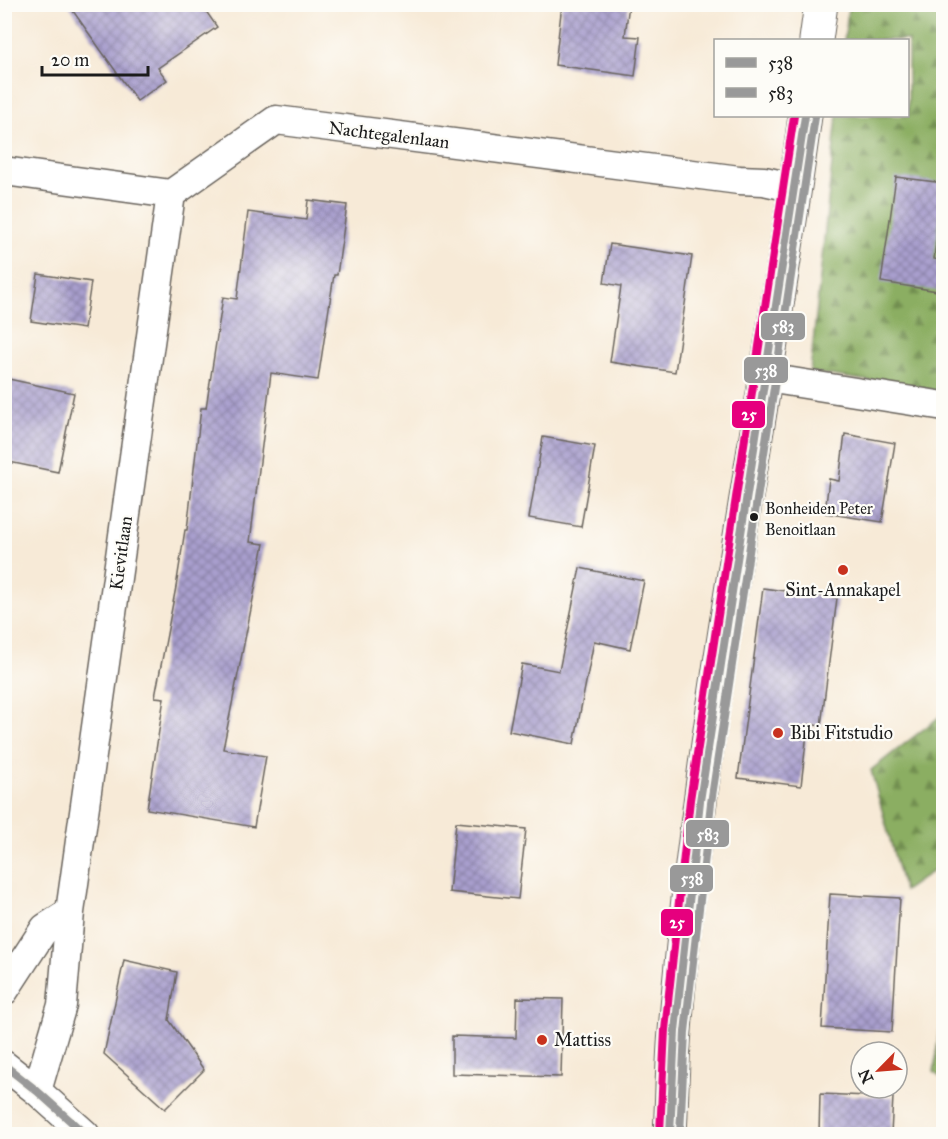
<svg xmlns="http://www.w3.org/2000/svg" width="948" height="1139" font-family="'IM FELL Great Primer',serif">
<defs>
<pattern id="forest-firs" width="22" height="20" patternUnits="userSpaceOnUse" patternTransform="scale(1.5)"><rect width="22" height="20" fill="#8bae62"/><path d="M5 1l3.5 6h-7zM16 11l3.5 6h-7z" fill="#718d50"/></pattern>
<pattern id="building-cross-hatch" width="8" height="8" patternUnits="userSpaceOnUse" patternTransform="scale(1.5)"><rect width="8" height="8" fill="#a99fce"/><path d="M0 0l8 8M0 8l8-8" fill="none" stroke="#8981a6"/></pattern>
</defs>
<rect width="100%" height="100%" fill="#fdfcf7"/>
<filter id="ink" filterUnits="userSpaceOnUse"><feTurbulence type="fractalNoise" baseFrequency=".0167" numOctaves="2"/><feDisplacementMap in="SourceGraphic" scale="12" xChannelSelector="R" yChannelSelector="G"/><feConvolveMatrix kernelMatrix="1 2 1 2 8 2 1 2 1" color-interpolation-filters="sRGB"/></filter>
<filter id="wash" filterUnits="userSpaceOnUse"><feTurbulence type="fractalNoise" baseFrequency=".008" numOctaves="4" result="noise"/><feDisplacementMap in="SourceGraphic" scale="24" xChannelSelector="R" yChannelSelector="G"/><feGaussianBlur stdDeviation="1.35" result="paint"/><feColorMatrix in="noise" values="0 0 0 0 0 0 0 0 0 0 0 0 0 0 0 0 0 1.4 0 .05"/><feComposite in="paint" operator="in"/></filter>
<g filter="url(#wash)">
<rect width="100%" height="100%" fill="#f7ead7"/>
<path fill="url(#forest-firs)" stroke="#54653f" stroke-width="1.5" d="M849,5H943V392L810,372L837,116H908V40H844Z
M943,714V864L904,891L871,770Z
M943,1030V1080L934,1072L939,1032Z"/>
<g id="blocks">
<path fill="url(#building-cross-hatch)" d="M68,4H201L217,27L158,68L167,80L137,101Z
M562,4H629L625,36L640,37L635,76L555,65Z
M896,177L944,183L934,259L944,261V292L881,282Z
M308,200L347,205L337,275H334L318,380L271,373L250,542L264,544L223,749L266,756L254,827L147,809L164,698L155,697L176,587L185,530H187L201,408H206L223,297L237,299L248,212L306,220Z
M610,244L692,256L675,372L610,362L621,286L604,283Z
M38,274L91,282L84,329L31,321Z
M4,378L74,393L58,472L4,461Z
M845,434L895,443L882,522L825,513L829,479L839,481Z
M543,437L595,446L581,527L529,518Z
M580,568L644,581L630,649L594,641L574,744L509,731L522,664L559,671Z
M763,588L837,598L821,726L808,724L801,786L738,778Z
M456,822L526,829L518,899L449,892Z
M830,894L900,898L892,1032L822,1028Z
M124,960L177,972L169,1020L204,1070L165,1109L104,1054Z
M517,998L563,999L561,1077L452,1074V1036L516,1038Z
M820,1094L893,1097L891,1134H819Z"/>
</g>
</g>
<g filter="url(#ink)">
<use href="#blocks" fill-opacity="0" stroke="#69645d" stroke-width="1.5"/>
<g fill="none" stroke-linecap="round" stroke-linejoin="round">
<g stroke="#69645d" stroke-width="31">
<path id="street" d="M4,171L171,194L276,120L739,180L764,181L796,188
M767,378L944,406
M4,991L45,928L70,912
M4,1065L37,1091L85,1134
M37,1091L62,1005L70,912L171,194"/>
</g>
<g stroke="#69645d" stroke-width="35">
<path id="secondary" d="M816,40L821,4
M670,1134C672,1100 672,1066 675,1031C700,724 764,421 805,116"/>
</g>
<use href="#street" stroke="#fff" stroke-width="28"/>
<use href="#secondary" stroke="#fff" stroke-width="33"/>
<g stroke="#fdfcf7" stroke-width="12">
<path id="bus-1" d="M4,1065L37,1091L85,1134
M670,1134L675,1031L700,801L805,116"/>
</g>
<g stroke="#fdfcf7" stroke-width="12">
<path id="bus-2" d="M680,1134L685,1032L711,803L815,117"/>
</g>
<g stroke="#fdfcf7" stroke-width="12">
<path id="bus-3" d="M660,1133L665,1030L690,800L794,116"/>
</g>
<use href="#bus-1" stroke="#999" stroke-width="8"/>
<use href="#bus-2" stroke="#999" stroke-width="8"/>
<use href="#bus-3" stroke="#e6007e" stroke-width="8"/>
</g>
</g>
<circle fill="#1c1c1c" stroke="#fdfcf7" stroke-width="2" cx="754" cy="517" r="5"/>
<g fill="#c8321e" stroke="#fdfcf7" stroke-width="2">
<circle cx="843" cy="570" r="6"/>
<circle cx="778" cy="733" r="6"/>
<circle cx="542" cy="1040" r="6"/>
</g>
<g text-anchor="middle" stroke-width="4.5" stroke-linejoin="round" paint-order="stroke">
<g font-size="16" fill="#1c1c1c" stroke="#fdfcf7" text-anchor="start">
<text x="765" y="514">Bonheiden Peter<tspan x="765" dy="21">Benoitlaan</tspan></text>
</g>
<g font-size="18" fill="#1c1c1c" stroke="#fdfcf7">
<text transform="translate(389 135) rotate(7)" y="6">Nachtegalenlaan</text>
<text transform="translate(121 553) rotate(-82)" y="6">Kievitlaan</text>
</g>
<g font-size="18" fill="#1c1c1c" stroke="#fdfcf7" text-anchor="start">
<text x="843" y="596" text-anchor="middle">Sint-Annakapel</text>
<text x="790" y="739">Bibi Fitstudio</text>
<text x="554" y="1046">Mattiss</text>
</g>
</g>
<g stroke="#fdfcf7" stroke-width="2">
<rect x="760" y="312" width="46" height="29" rx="6" fill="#999"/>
<rect x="743" y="356" width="46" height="28" rx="6" fill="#999"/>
<rect x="731" y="400" width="35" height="29" rx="6" fill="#e6007e"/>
<rect x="685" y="819" width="45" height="29" rx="6" fill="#999"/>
<rect x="669" y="864" width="45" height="29" rx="6" fill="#999"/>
<rect x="660" y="908" width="34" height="29" rx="6" fill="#e6007e"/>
</g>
<g font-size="16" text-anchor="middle" font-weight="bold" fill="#fff">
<text x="783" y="332">583</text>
<text x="766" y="376">538</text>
<text x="749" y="420">25</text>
<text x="708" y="840">583</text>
<text x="692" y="884">538</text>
<text x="677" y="928">25</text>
</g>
<rect width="948" height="1139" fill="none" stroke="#fdfcf7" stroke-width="24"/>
<rect x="714" y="39" width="195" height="78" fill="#fdfcf7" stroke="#a3a29f" stroke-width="1.5"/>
<rect x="726" y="58" width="30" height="9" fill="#999999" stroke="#a3a29f" stroke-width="1.5"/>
<text x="768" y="69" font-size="18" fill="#1c1c1c">538</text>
<rect x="726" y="88" width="30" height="9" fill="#999999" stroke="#a3a29f" stroke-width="1.5"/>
<text x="768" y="99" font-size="18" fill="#1c1c1c">583</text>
<g transform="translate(879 1070) rotate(245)"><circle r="28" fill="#fdfcf7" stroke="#a3a29f" stroke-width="1.5"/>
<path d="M0-4.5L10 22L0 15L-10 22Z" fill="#c8321e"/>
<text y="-9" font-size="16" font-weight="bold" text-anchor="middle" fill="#1c1c1c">N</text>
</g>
<path d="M42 66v9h106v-9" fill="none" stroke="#1c1c1c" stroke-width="3"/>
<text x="51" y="66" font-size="18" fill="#1c1c1c" stroke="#fdfcf7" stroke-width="4.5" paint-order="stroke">20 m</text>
</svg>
